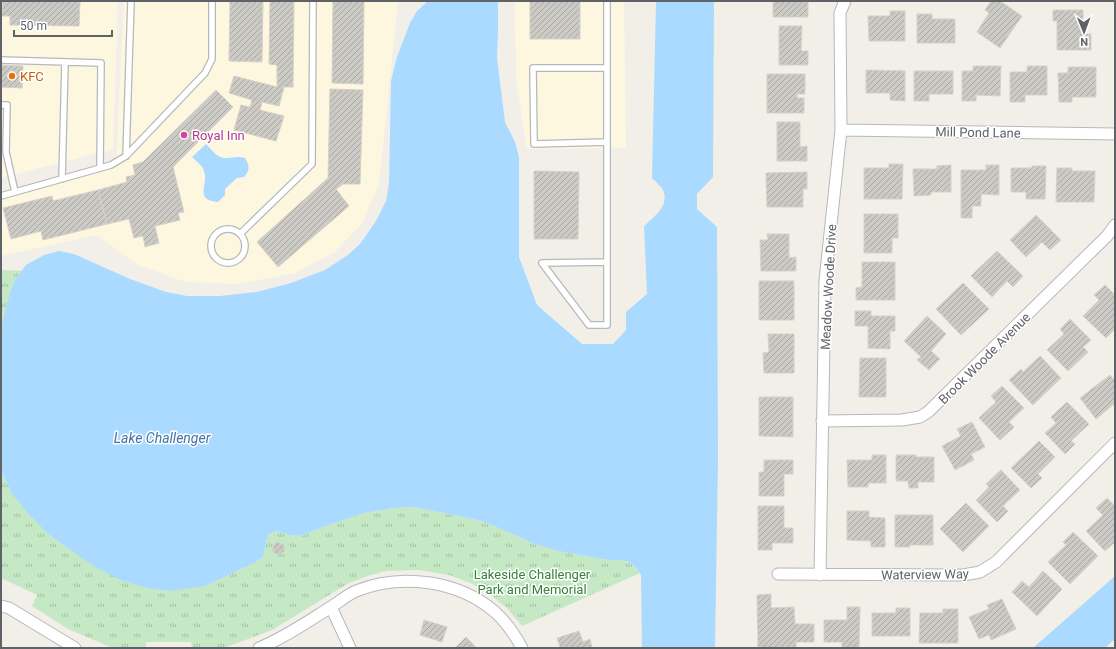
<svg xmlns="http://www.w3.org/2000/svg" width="1116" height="649" font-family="Roboto,sans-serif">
<defs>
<pattern id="grass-tufts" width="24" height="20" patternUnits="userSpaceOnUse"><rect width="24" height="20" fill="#c5e8c5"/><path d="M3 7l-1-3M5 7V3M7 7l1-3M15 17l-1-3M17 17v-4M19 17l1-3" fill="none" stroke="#a3c0a4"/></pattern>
<pattern id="building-hatch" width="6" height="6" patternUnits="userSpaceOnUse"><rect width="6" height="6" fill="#cccac5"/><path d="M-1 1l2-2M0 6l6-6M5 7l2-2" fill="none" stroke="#a9a8a4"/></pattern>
</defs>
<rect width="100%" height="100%" fill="#f1efe8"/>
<path fill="#fef7e0" d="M1,1H118L113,149L1,178Z
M124,1H398L379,184L363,222L335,252L295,273L237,284L186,282L138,265L97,235L1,256V199L116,166Z
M515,1H624L626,148L527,149L516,79Z"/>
<path fill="url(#grass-tufts)" d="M1,270L22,271L14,281L1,330Z
M1,470L11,492L48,534L96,567L205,586L254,563L263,557L268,535L275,531L291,535L301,536L331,524L364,513L393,508L413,507L460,516L485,522L535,544L558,551L608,560H620L630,562L640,573L522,626L507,608L484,590L470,583L449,575L419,570L386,571L370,575L347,584L272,630L224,648H192L191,642H146V648H116L108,646L68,629L32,606L37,595L1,578Z"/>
<path fill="#aadaff" d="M428,1H498V32L497,58L505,122L515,142L519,157V257L537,305L582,344H613L626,330V312L647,294L644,226C654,217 670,205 663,190C661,186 655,181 652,178L656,1H714L713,177L697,194V209L717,227L718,459L715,648H642L641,575L637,569L630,562L620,560H608L558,551L535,544L485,522L460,516L413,507L393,508L364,513L331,524L301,536L291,535L275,531L268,535L263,557L254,563L205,586L170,591L147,588L123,581L95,567L48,534L25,510L11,492L1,470V330L8,300L14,281L26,265L44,255L59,251L74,254L130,279L166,292L187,296H220L257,292L291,283L325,270L348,255L360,244L376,221L386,201L389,184L391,81L397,57L410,23L417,11Z
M206,144C212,150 217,158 226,158C234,158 236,156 245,158C250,166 250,170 244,177L237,178L225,189V195L218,202C193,200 209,185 204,171C203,166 196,161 192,157Z
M1115,576V639L1105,648H1033Z"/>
<path fill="url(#building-hatch)" stroke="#d6d1c6" d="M3,1H80L79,26L10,25V16H2Z
M230,1H263L262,62L229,61Z
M270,1H294L293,87H284L279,106L262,102L260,110L284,116L276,141L234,130L241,105L250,107L252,100L229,93L234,76L277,87V65L269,64Z
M333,1H364L363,84L332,83Z
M530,1H580V39H530Z
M773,1L808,2V17H773Z
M991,1H1000L1022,16L1000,48L977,32L989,13L985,10Z
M1053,10H1083V34H1091V50H1057V21H1053Z
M890,11H905V41H869L868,16H890Z
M917,14H932V19H955V43H917Z
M779,26H802L801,51H808V65H779Z
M1,65L23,66L22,88L1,87Z
M973,66H1001L1000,96L976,95V101H962V71H973Z
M1027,66H1047V95H1025V102H1010V72H1027Z
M1068,67H1096V97H1072V102H1059L1058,73H1068Z
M866,70L905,71V101L890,100V93H866Z
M914,71H953V94H929V101H914Z
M767,74H805V94H797V98H804V113H767Z
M330,89L363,90L360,184H343L336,189L349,206L278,267L257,242L328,178Z
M216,90L233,107L173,167L184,212L178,213L180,220L155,226L159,243L145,247L143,236L134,238L129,219L107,224L98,190L127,182L126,177L135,175L133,165L143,162Z
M777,122H800V147L807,146V161H777Z
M889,164H903L902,199H864V168H889Z
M951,165V192H931V195L914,196L913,169H937V166Z
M986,165H999V195L981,194V206H972V218H961V170H986Z
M1032,166H1046L1045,199H1026V192H1011V168H1032Z
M1057,168H1072V171H1095L1094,202H1056Z
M534,171L579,172L578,239H534Z
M807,172V189H803V207H767L766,173Z
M98,190L107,224L43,240L41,231L11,239L3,208L52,196L53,201Z
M864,214H898V238H892V253H864Z
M1036,215L1061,240L1050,250L1042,242L1026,257L1010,240Z
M767,234H789V258L796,257V271H761L760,240H768Z
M997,251L1023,276L1013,287L1007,281L992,297L971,276Z
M862,262H895V300H856V288L862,287Z
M759,281H794V320H759Z
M963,283L989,309L961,335L936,309Z
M1105,285L1115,295V316L1113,318L1115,320V329L1106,338L1083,316L1099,300L1094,295Z
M855,311H871V316H895V331H890V349L868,348V326H855Z
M927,316L946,334L931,351L940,359L929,370L917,360L921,357L904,341Z
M1070,319L1091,340L1083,347L1088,352L1068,371L1047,350L1064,334L1060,329Z
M768,334H794V373H764L763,353L769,352Z
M1040,356L1061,378L1033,405L1009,380L1021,369L1023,372Z
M860,358H886V397H859Z
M1110,375L1115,381V403L1096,419L1080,398Z
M1002,386L1024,408L1009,422L1014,427L1000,440L979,418L996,402L991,396Z
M759,397H793V437L759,436Z
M1067,402L1089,424L1071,441L1075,444L1065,454L1045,433L1056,423L1051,417Z
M972,422L985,447L971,454L974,460L955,470L942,446L961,436L957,429Z
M1039,441L1055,457L1038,474L1042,478L1031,488L1011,468Z
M872,455H886V483H868V487H848L847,460H872Z
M896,455H916V457H934V482H918V488H909L908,481H896Z
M764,460H793V474H784V496H759V472H764Z
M1001,470L1020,490L1003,506L1008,511L997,522L976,500L989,487L986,484Z
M1107,498L1115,506V542L1105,551L1086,531L1103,515L1096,508Z
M966,503L989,526L963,552L940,529Z
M758,506H784V528H793V543H772V550H758Z
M847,511H869V517L885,518V547H871V541L847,540Z
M895,515H933V545H910V547H895Z
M1073,532L1098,556L1070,584L1048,562L1066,545L1063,542Z
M277,542L284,545V551L279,555L273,552V546Z
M1043,571L1062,589L1037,616L1012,592L1022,581L1029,587Z
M771,594V608L794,607L795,624H814V642H796V647L758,648L757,595Z
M1002,599L1016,629L991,640L989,635L979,639L969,617L989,609L987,605Z
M847,607H860L859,648H842V642H824V620H847Z
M896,608H910V636H872V613H896Z
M943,609H958V643H919L920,613H943Z
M424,620L447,627L442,642L420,635Z
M579,631L583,642L590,639L592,648H559L560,647L557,638Z
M466,637L477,648H455Z"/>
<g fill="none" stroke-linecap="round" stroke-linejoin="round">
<g stroke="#b5b8bc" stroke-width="8">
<path id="lane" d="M607,1C607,109 607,217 607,325H589L542,263L607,262
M1,60L101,63L100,168
M607,68H533L534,144L607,142
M1,105H7L6,152L15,192
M126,156L131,1
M62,179L65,62
M1,196L111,165L126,156L205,73L212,59V1
M211 246a17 17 0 1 1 34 0a17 17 0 1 1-34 0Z
M240,234L312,164L313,1"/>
</g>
<g stroke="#b5b8bc" stroke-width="13">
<path id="street" d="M841,130L1115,134
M822,421L902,420L920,417L928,412L1107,236L1115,225
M778,574L963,575L980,572L996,562L1115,443
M820,575L825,281L841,130L840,13L845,1
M1,606L9,608L75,648
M331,607L350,648
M259,648C284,638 307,622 331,607C339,602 347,595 356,591C401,573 458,580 495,612C506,622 515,635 522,648"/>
</g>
<use href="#lane" stroke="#fff" stroke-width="5.5"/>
<use href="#street" stroke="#fff" stroke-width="11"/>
</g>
<circle fill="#e8710a" stroke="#fff" stroke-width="1.5" cx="12" cy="76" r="4"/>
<circle fill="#d1479c" stroke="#fff" stroke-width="1.5" cx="184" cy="135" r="4"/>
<g text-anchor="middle" stroke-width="3" stroke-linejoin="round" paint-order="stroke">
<g font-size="13" fill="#c56008" stroke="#fff" text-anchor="start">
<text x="20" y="81">KFC</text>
</g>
<g font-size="13" fill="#5f6368" stroke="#fff">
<text transform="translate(978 132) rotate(1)" y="5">Mill Pond Lane</text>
<text transform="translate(828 287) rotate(-87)" y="5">Meadow Woode Drive</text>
<text transform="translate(984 358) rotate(-45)" y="5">Brook Woode Avenue</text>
<text transform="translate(925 574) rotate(-1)" y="5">Waterview Way</text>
</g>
<g font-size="13" fill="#b23c85" stroke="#fff" text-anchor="start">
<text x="192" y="140">Royal Inn</text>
</g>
<g font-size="13" fill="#348238" stroke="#fff">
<text x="532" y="579">Lakeside Challenger<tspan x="532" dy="15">Park and Memorial</tspan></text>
</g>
<g font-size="14" font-style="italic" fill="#4174aa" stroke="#fff">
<text x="162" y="443">Lake Challenger</text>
</g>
</g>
<rect width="1116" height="649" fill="none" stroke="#5f6368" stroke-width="4"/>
<g transform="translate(1084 32) rotate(179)" stroke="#ffffff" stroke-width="3" paint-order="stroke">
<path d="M0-3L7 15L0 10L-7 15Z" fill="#5f6368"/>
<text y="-6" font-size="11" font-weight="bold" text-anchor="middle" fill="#5f6368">N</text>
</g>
<path d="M14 30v6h98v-6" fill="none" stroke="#5f6368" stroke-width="2"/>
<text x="20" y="30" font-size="12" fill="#5f6368" stroke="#ffffff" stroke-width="3" paint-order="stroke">50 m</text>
</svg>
